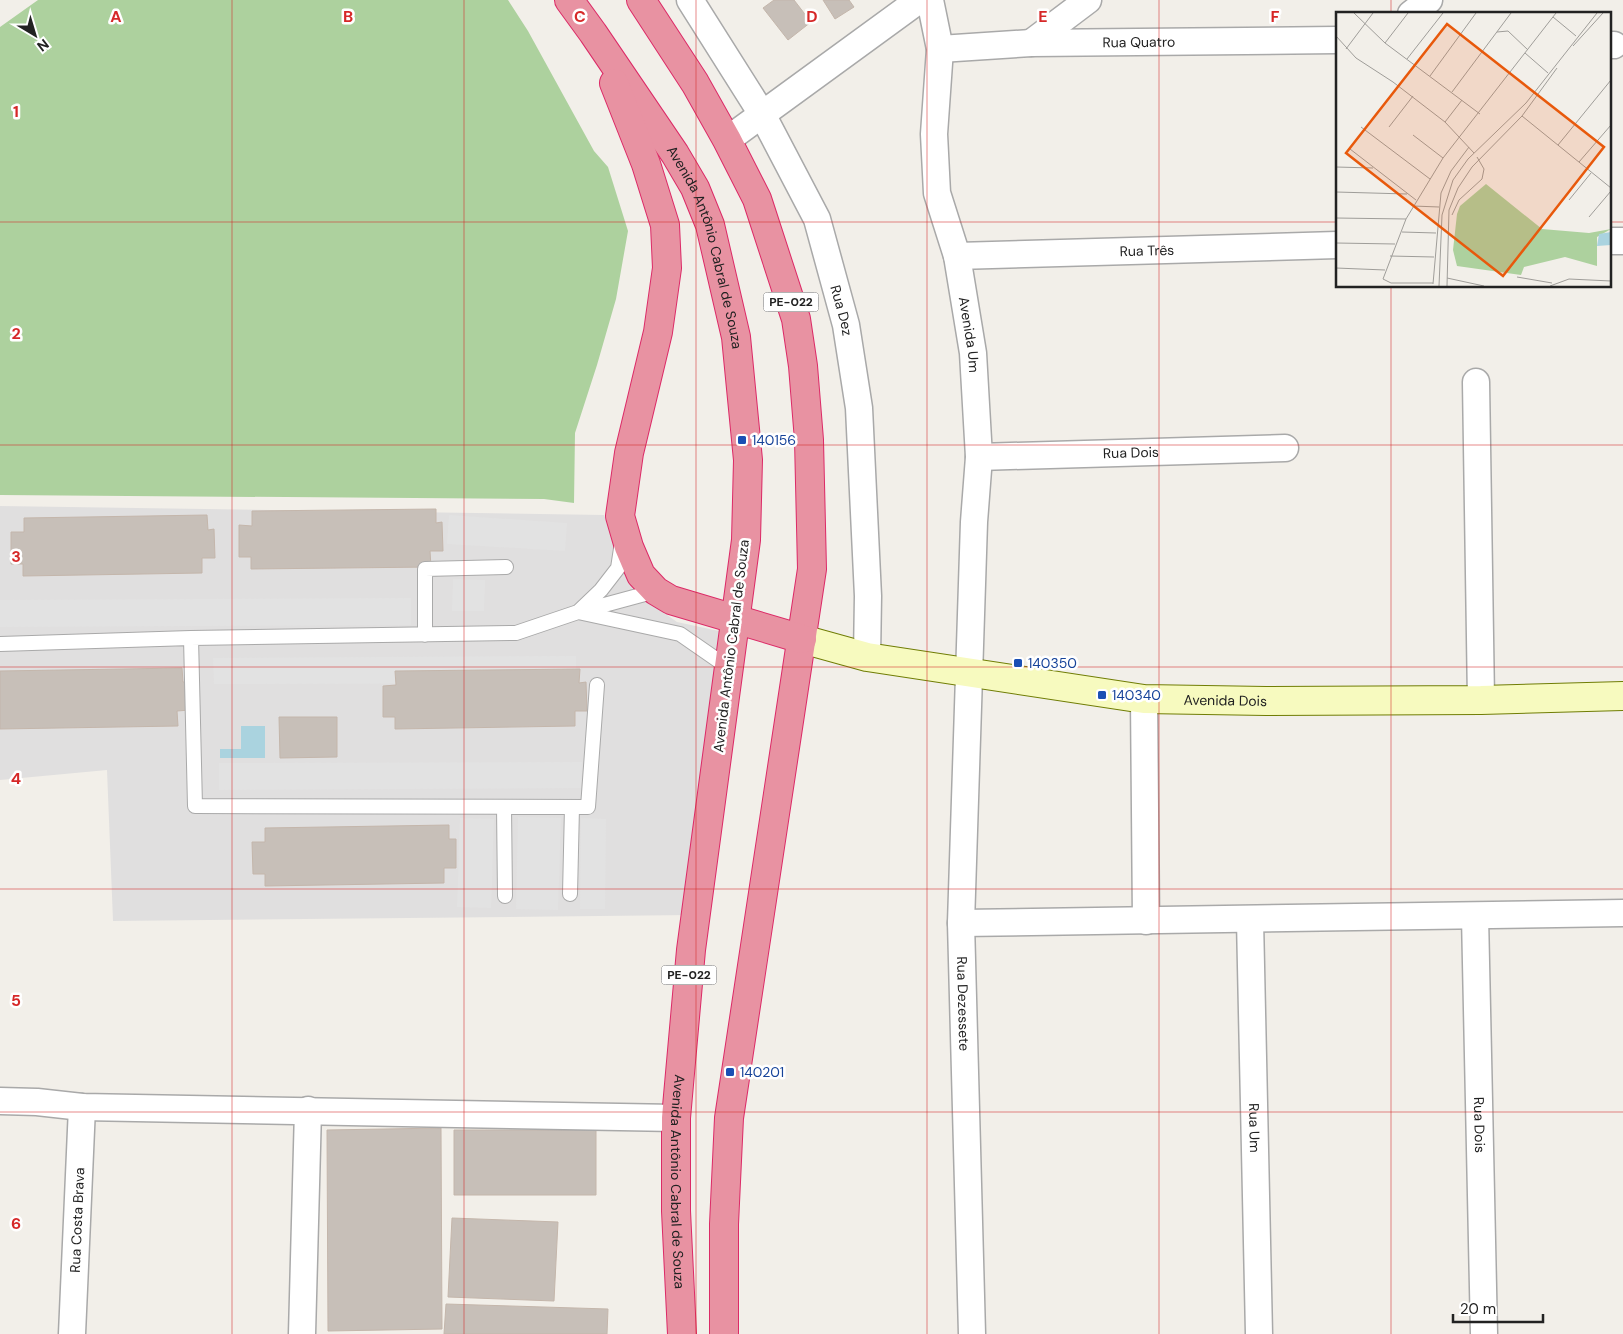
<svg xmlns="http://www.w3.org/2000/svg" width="1623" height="1334" font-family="'DM Sans',sans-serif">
<rect width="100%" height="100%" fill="#f2efe9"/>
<path fill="#e0dfdf" d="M0,506L604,515L634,592L677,622L728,633L691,915L113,921L107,770L0,780Z"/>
<path fill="#add19e" d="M38,0H508L528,31L594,151L608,167L628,231L616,299L597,365L575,433L574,503L544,499L0,495V27Z"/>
<path fill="#e2e2e2" d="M449,515L567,523L565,551L447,544Z
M453,579L485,580L484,611H452Z
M411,598V625L0,627V600Z
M576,656V683L214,684L213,658Z
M582,762L581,788L219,790V763Z
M518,817L561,818L558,910L516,909Z
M460,818L494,819L491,908L457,907Z
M581,818L606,819L605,909H580Z"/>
<path fill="#aad3df" d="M241,726H265V758H220V749H241Z"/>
<path fill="#c7bfb8" stroke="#c4b6ab" d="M774,0H794L811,22L788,40L763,8Z
M823,0H849L854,7L835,19Z
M436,509V523L442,522L443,551H430L431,567L251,569V557H239V525L252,526V511Z
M207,515L208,530L214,529L215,558H202V573L23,576V564H11V532H24V518Z
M182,668L183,682H190V710L177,711L178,726L0,729V671Z
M580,669L579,683L586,682L587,711H575V726L395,729V717H383V686L396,685L395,671Z
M279,717H337V757L280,758Z
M449,825V839H456V868H444V883L265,886V874H253L252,842H265V828Z
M441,1128L442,1329L328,1331L327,1130Z
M454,1130H596V1195H454Z
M452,1218L558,1222L554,1301L448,1297Z
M446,1304L608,1309L607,1334H444Z"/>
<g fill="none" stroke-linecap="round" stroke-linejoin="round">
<g stroke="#a9a9a9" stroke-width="16">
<path id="lane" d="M582,611L656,591
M578,612L601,590L618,568L622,542
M425,635V569L506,567
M191,638L195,806L588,807L597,685
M0,644L191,638L516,633L578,612L680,634L729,668
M504,807L505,896
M570,894L572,807"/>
</g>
<g stroke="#a9a9a9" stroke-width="29">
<g id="street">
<path id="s1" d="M690,0L762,114L817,219L846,325L859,408L868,596L867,657"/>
<path id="s2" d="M930,0L940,49L934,134L937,193L957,256L973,353L979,457L974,522L961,923L972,1334"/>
<path d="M1411,14L1429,0"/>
<path d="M1031,43L1088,0"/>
<path d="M1609,45H1614"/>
<path id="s3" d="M940,49L1031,43L1337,40"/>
<path d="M727,140L919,0"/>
<path d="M1609,241H1623"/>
<path id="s4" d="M957,256L1337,245"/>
<path d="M1476,382L1481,700"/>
<path id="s5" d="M979,457L1285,448"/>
<path d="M1144,699L1146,921"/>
<path id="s6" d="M1475,916L1484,1334"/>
<path id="s7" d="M1250,920L1259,1334"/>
<path d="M961,923L1623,913"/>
<path d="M0,1101L37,1102L82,1107L676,1118"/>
<path id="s8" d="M72,1334L82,1107"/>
<path d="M302,1334L308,1110"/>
</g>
</g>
<g stroke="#707d05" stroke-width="30">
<g id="secondary">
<path id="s9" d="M802,639L867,657L1144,699L1266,701L1481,700L1623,696"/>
</g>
</g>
<g stroke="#dc2a67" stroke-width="30">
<g id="highway">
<path id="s10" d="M569,0L593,33L675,154L695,188L710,225L736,337L748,460L746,540L691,950L676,1118V1211L682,1334"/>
<path d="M641,0L695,83L727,140L757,199L796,319L803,366L809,440L812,569L729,1118L724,1224V1334"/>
<path d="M614,83L646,164L665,225L667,268L658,332L629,453L620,516L629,547L641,575L656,591L671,600L802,639"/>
</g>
</g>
<use href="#lane" stroke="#fff" stroke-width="14"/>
<use href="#street" stroke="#fff" stroke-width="26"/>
<use href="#secondary" stroke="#f7fabf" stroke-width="28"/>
<use href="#highway" stroke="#e892a2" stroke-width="28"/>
</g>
<path fill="none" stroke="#d62828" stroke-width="1" stroke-opacity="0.55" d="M232,0V1334M464,0V1334M696,0V1334M927,0V1334M1159,0V1334M1391,0V14M0,222H1337M1609,222H1623M1391,286V1334M0,445H1623M0,667H1623M0,889H1623M0,1112H1623"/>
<g fill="#1a4fb4" stroke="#fff" stroke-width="2">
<rect x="737" y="435" width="10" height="10" rx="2.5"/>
<rect x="1013" y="658" width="10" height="10" rx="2.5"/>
<rect x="1097" y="690" width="10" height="10" rx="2.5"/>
<rect x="725" y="1067" width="10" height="10" rx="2.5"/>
</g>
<g text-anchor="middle" stroke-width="5" stroke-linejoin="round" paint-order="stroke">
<g fill="#fff" stroke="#646464" stroke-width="1">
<rect x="763.5" y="292.5" width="55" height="19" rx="4"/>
<rect x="661.5" y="965.5" width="55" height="19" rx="4"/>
</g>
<g font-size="12" font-weight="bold" fill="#222">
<text x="791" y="306">PE-022</text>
<text x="689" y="979">PE-022</text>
</g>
<g font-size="14" fill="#222" stroke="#fff">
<text dy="5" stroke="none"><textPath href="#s3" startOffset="199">Rua Quatro</textPath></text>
<text dy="5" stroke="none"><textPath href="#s10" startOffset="286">Avenida Antônio Cabral de Souza</textPath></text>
<text dy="5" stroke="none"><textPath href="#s4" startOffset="190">Rua Três</textPath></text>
<text dy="5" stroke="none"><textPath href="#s1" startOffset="348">Rua Dez</textPath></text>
<text dy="5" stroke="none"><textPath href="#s2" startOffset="340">Avenida Um</textPath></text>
<text dy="5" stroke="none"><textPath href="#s5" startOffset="152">Rua Dois</textPath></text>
<text transform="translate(731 646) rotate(-83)" y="5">Avenida Antônio Cabral de Souza</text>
<text dy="5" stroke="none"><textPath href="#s9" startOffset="429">Avenida Dois</textPath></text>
<text dy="5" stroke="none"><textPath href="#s2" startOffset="1010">Rua Dezessete</textPath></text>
<text dy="5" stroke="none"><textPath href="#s6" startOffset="209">Rua Dois</textPath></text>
<text dy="5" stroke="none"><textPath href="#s7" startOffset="208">Rua Um</textPath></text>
<text dy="5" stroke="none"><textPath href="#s10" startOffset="1231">Avenida Antônio Cabral de Souza</textPath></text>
<text dy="5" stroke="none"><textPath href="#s8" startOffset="114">Rua Costa Brava</textPath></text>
</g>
<g font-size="14" fill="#164399" stroke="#fff" text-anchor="start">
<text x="752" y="445">140156</text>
<text x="1028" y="668">140350</text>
<text x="1112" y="700">140340</text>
<text x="740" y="1077">140201</text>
</g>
</g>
<g transform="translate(1336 12)">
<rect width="275" height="275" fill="#f2efe9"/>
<path d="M150,172L206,217L253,221L275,217L261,225V254L229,245L188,255L185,263L121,254L117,238L121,202L124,194Z" fill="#add19e"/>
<path d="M275,220V233L261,234L263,222Z" fill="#aad3df"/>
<path fill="none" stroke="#9f9d99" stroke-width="1" d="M18,1L49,31L144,102M217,5L240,24M161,20L172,19L192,38M0,24L20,46L57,70L109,110L138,141M49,31L72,1M237,34L267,1M10,37L37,1M189,41L212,61M71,47L107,1M94,64L140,1M116,80L175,1M186,104L275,176M109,110L126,88M25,115L94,167M53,115L77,84M77,123L107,146M222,133L275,68M14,137L80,188M243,150L275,113M0,155L37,156M0,180L71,182M233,188L255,161M77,194L103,195M116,203L123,188L146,167L148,157L141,145M253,205L275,179M0,206L70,207M66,220L100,221M0,231L59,232M54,244L98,245M0,256L49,258M181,265L216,271M111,266L148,274M97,271H55L47,267L70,207L107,146L220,1M97,272L105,181L115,159L133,135M103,274L106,203L117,168L132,147L190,91L261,1M111,274L113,198L122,176L136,155L186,104L221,56M214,274L233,267L275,269"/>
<path fill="#e8590c" fill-opacity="0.15" stroke="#e8590c" stroke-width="2.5" d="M111,12L268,135L167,264L10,141Z"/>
<rect width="275" height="275" fill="none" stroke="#222" stroke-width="2.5"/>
</g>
<g font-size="16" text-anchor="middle" font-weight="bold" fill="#d62828" stroke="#fff" stroke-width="5" stroke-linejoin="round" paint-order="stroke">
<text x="116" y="22">A</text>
<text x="348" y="22">B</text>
<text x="580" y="22">C</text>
<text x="812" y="22">D</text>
<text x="1043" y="22">E</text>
<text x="1275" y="22">F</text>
<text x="16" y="117">1</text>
<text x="16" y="339">2</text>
<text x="16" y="562">3</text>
<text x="16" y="784">4</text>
<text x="16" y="1006">5</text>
<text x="16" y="1229">6</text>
</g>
<g transform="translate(35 35) rotate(142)" stroke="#ffffff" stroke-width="4" paint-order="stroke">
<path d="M0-4L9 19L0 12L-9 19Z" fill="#222222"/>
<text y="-8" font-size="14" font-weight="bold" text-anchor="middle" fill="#222222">N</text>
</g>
<path d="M1453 1314v8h90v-8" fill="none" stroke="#222222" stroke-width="2.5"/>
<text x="1460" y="1314" font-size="15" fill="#222222" stroke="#ffffff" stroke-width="4" paint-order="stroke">20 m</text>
</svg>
